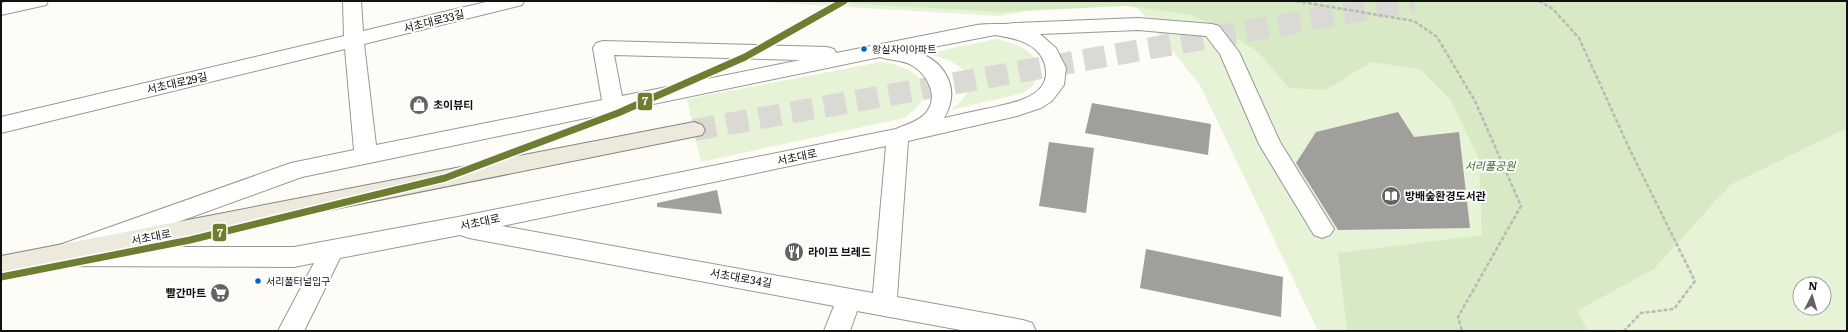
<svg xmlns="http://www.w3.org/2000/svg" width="1848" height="332" font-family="Literata,'Noto Sans KR',serif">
<rect width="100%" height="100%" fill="#fdfcf7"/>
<path fill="#e7f3d7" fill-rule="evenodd" d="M745,1H1079L1001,16Z
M1132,1H1847V331H1318L1200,85ZM1800,284H1824V308H1800Z
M995,39C1026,43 1062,67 1023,93L950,110C990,83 960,58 925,54Z
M881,62C918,66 944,92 904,118L701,162L687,99Z"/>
<path fill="#d8eac5" d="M805,1H1847V128L1730,185L1654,269L1577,311L1588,331H1347L1338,253L1482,235L1479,159L1451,100L1421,70L1372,62L1325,90L1289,88L1259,53L1224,29L1190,15L1126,6L1000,12Z"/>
<path fill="#a19f9c" d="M1092,103L1211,124L1208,155L1085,133Z
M1398,112L1414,137L1459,132L1470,228L1338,230L1296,163L1316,132Z
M1049,142L1094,148L1086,213L1039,206Z
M717,190L722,214L657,207V203Z
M1146,249L1283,277L1281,317L1140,288Z"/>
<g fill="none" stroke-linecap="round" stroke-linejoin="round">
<path stroke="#dad9d4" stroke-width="22" stroke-dasharray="22 11" stroke-linecap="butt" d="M694,130L1414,1"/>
<g stroke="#979795" stroke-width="2">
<path id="minor" d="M10,1H48L46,5L1,15V3Z
M343,1H361L363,31L490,1H524L522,5L364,44L376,145L602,100L593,48L596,43L603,41L827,47L834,49L836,53L977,25C989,23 1004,25 1014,23L1138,18L1212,24L1219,26L1239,52L1280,142L1334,229L1330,235L1322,238L1314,235L1259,144L1220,54L1206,36L1138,30L1040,34L1056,48L1066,68L1064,85L1052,101L1041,108L1017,116L908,141L897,297L1023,320L1032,323L1036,331H966L857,311L850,331H824L834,306L469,238L460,235L340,258L304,331H278L314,263L294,267L56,266L48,263L44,256L48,249L291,163L354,150L345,49L1,133V117L344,36ZM995,35C1013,38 1037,42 1044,62C1056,96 1013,103 990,108C974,111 959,115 944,118C962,88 944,59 913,51ZM614,55L801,60L622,96ZM880,57C890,61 903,59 913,66C929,76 940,99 924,115C916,122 905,125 896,129L458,217L294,247H109L302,177ZM886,146L873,293L502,226Z"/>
</g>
<g stroke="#858482" stroke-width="2">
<path id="major" d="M694,122L702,125L705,130L702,135L1,276V256Z"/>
</g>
<path stroke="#b9b9b8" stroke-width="2.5" stroke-dasharray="4 2" stroke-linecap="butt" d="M1296,1L1414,21L1437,37L1475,101L1521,206L1458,317L1462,331
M1539,1L1553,9L1579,38L1630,150L1695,281L1674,309L1641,313L1624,331"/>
<use href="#minor" fill="#fffffe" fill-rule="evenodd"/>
<use href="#major" fill="#ede9dc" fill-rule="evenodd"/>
<g stroke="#fff" stroke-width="10">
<path id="metro-1" d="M1,277L190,240L445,178L618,113L745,57L844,1"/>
</g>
<use href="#metro-1" stroke="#6e7e31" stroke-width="7"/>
</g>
<defs>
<g id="shop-disc" transform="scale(1)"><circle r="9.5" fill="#646362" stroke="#fff"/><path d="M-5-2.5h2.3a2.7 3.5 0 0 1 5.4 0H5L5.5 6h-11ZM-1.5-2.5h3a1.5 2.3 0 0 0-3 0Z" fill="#fff"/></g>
<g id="library-disc" transform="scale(1)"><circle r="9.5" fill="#646362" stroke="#fff"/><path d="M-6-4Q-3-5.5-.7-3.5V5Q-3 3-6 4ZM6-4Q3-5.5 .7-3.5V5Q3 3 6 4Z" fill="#fff"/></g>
<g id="restaurant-disc" transform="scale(1)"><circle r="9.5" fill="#646362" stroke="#fff"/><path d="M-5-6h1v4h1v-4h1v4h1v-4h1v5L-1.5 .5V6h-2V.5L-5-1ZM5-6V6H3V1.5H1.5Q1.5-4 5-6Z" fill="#fff"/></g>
<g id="supermarket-disc" transform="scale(1)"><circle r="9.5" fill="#646362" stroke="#fff"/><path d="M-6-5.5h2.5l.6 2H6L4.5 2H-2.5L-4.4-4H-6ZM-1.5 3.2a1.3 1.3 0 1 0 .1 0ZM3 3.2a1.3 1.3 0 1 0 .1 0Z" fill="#fff"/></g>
</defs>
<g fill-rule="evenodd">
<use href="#shop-disc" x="419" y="105"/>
<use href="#library-disc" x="1391" y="196"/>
<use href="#restaurant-disc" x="794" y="252"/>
<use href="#supermarket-disc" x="220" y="293"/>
</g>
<g fill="#0065bd" stroke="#fff" stroke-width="1.5">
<circle cx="864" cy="49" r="3.5"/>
<circle cx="258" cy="281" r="3.5"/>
</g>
<g text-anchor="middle" stroke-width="4" stroke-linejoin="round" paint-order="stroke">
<g font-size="10" fill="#111" stroke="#fff" text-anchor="start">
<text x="872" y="53">황실자이아파트</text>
<text x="266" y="285">서리풀터널입구</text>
</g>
<g font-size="11" fill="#111" stroke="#fff">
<text transform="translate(434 21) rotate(-14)" y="4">서초대로33길</text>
<text transform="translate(177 83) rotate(-13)" y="4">서초대로29길</text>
<text transform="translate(797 157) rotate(-12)" y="4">서초대로</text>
<text transform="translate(480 222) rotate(-12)" y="4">서초대로</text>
<text transform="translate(151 237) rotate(-11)" y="4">서초대로</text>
<text transform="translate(741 278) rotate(10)" y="4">서초대로34길</text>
</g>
<g font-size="11" font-weight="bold" fill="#111" stroke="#fff" text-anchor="start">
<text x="433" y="109">초이뷰티</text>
<text x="1405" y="200">방배숲환경도서관</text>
<text x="808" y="256">라이프 브레드</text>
<text x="206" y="297" text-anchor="end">빨간마트</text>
</g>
<g font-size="11" font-style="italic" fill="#2f6b1f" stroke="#fff">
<text x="1490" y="170">서리풀공원</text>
</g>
</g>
<g stroke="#fff" stroke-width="1.5">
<rect x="637" y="92" width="16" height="19" rx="4" fill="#6e7e31"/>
<rect x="212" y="223" width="15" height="19" rx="4" fill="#6e7e31"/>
</g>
<g font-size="11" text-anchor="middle" font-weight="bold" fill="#fff">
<text x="645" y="105">7</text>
<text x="220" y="237">7</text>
</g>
<rect width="1848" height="332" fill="none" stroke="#111111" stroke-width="4"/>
<g transform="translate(1812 296) rotate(5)"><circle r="19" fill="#ffffff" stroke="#a0a0a0"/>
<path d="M0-3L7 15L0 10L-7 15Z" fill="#646362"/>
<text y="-6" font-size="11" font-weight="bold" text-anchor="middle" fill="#111111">N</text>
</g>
</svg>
